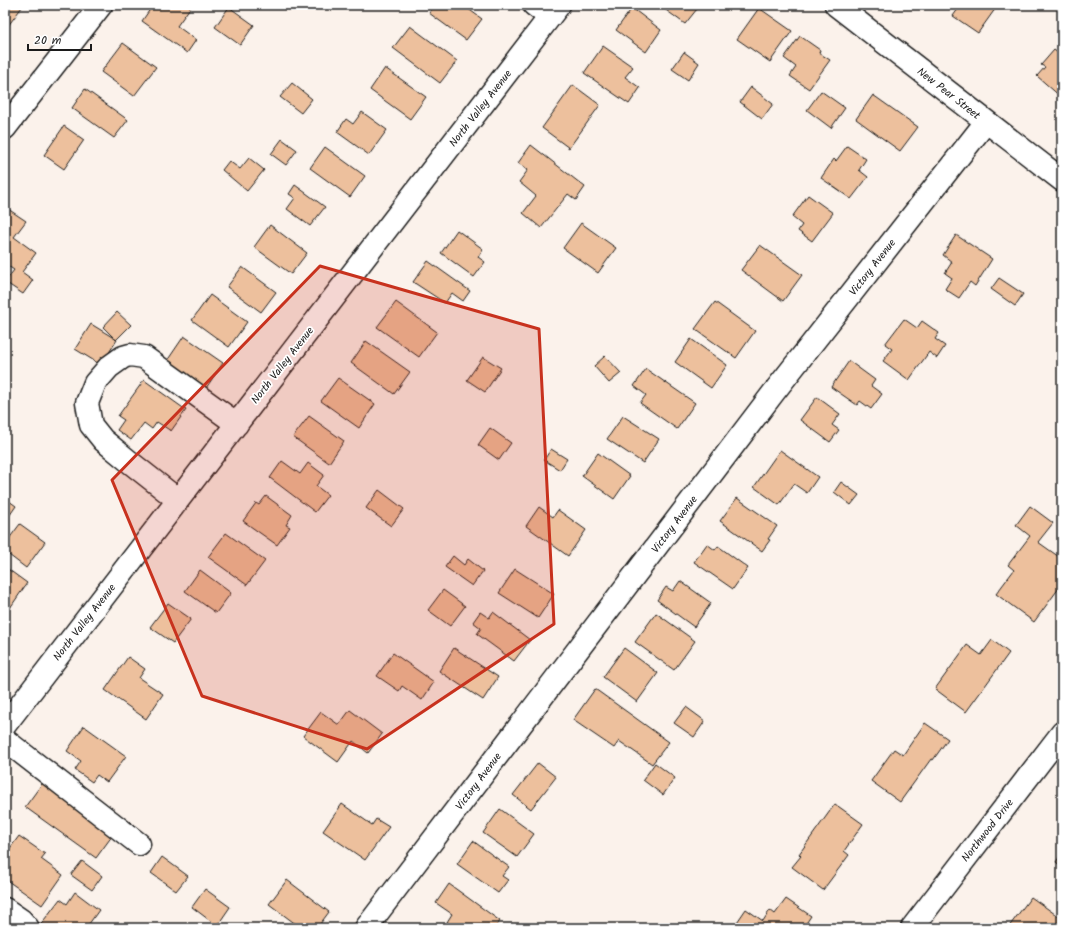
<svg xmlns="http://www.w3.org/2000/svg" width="1067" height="933" font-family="Kalam,sans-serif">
<rect width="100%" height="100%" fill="#fbf2eb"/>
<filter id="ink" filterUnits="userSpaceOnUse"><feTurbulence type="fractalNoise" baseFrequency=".025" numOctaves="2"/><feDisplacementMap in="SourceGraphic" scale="8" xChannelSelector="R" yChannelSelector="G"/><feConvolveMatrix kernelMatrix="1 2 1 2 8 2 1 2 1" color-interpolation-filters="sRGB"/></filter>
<g filter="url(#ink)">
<path fill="#edc09d" stroke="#1c1c1c" d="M5,5H20L22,7L5,30Z
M153,5H192L177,26L196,40L187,53L142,21Z
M237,5H246L243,9Z
M435,5H463L482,19L466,40L429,13Z
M659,5H692L697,9L685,24Z
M961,5H998L978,33L953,16Z
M229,7L254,25L240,45L215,27Z
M632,8L661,30L646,52L616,30Z
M759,8L792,31L770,62L737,39Z
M410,26L457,61L440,83L393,48Z
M800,36L820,50L819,53L830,60L809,89L790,76L796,67L784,58Z
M123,43L156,67L134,96L101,72Z
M603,46L633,67L625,77L640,88L629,104L584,73Z
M1054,50L1062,56V98L1037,76L1045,67L1041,65Z
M684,52L699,63L688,80L672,69Z
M385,68L426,97L410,119L370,90Z
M292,83L312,99L301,113L280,97Z
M573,85L600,105L569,148L542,128Z
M751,87L773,104L762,119L740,102Z
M85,89L128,120L114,138L72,108Z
M821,91L845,108L831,128L807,110Z
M873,95L918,127L900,151L856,119Z
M362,112L387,130L369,155L337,132L346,119L353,124Z
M64,126L84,140L64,169L44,155Z
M282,139L297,150L286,165L271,154Z
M531,145L585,187L576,200L568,194L541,228L523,213L536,196L519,182L528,170L518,163Z
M847,146L866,159L859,170L868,177L851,199L821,178L834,159L836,161Z
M325,147L365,176L350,197L310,168Z
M249,158L264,170L247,191L222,170L229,161L240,169Z
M295,185L325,207L310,226L287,209L295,198L289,194Z
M808,195L833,213L812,241L798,231L802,225L792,217Z
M5,207L26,221L14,237L36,253L22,272L33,280L23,294L5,282L14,270L5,264Z
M581,223L616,248L598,273L563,248Z
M270,225L307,253L291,274L254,247Z
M457,230L483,249L478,257L485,262L474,277L441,253Z
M956,235L992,259L975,286L970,282L959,298L945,289L952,278L945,273L952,262L943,255Z
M760,245L802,275L783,301L741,270Z
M428,261L470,291L463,301L452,293L445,303L413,282Z
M242,267L276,292L261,312L227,287Z
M999,278L1023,294L1015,306L991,289Z
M210,295L247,322L229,347L192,320Z
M396,302L437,332L419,357L377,327Z
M715,302L755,331L736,358L695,329Z
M117,312L131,325L116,340L103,327Z
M904,319L917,328L922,321L939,333L935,339L945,346L937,358L929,352L909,380L883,361L892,349L885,344Z
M91,324L117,340L101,365L75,349Z
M184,336L223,363L206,388L167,361Z
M691,339L727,365L711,388L675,362Z
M366,341L410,372L394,394L351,363Z
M605,356L621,373L609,383L594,366Z
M483,357L501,368L485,392L467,380Z
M849,361L875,380L871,386L882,394L871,409L860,401L857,405L831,387Z
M646,369L695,403L677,429L640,403L646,395L634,386Z
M338,378L375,404L359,428L321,401Z
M144,380L186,410L171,431L157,422L152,429L144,423L131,440L117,430L124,420L118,416Z
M817,397L840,414L832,425L839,430L830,442L800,420Z
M309,416L344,441L329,463L293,437Z
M623,416L659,439L643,463L607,439Z
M490,428L511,443L499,460L478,445Z
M551,449L567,459L560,470L544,460Z
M780,450L818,477L807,493L794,484L779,505L754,487Z
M598,453L630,476L614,499L582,476Z
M282,461L300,474L308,463L324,475L316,486L328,495L315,512L270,478Z
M841,482L859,495L851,505L834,492Z
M379,490L404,509L391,526L366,508Z
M266,496L292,515L286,525L290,527L277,545L243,521L256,503L259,505Z
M5,498L16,506L5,522Z
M737,498L777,526L768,539L770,540L762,551L720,521Z
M1030,506L1053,523L1038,542L1062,559V584L1034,622L996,594L1014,570L1008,565L1030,536L1016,525Z
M539,507L553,517L558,510L586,530L568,556L526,526Z
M20,524L45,542L26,568L5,552V544Z
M226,533L265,561L247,585L208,557Z
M707,544L715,550L718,546L748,568L733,589L694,562Z
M453,556L464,565L468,559L483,571L472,586L445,567Z
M5,567L27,583L10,608L5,604Z
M515,569L554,594L538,618L499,593Z
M200,570L231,593L216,613L185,591Z
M680,581L711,603L694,627L657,600L666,587L673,591Z
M443,590L465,606L450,626L428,610Z
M168,603L191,619L173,643L150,627Z
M480,612L489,618L493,612L530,640L514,661L477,634L481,628L473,622Z
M656,613L695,641L674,670L635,642Z
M992,640L1009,653L966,712L935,689L967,645L981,655Z
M454,648L498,677L483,700L439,671Z
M624,648L658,673L637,702L603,677Z
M393,653L434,682L422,700L402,686L399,691L377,676Z
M128,657L145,669L139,678L163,694L146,719L105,690Z
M595,689L669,742L652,764L619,741L614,748L573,720Z
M686,707L705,721L694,737L674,723Z
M350,710L382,734L368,753L353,741L338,762L303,736L321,712L339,725Z
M925,723L948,739L933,760L931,759L900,802L871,781L894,749L903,755Z
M84,726L126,756L107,782L97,775L92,782L75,770L81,761L67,751Z
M538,763L556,777L531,809L513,795Z
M655,763L675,778L663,795L643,780Z
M44,781L115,832L96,858L25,807Z
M342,804L372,825L376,819L389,827L365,860L323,831Z
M835,804L863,824L844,851L849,855L823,890L792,867L801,856L799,854Z
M500,809L534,834L517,857L483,833Z
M19,836L45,854L41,859L63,875L42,905L5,879V855Z
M473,841L509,867L502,876L508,880L498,893L457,864Z
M1062,853V867L1056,862Z
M162,857L188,876L176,891L151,873Z
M82,861L102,876L92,890L71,875Z
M287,880L329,912L317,928H301L269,904Z
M449,884L500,921L495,928H454L447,922L452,914L436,903Z
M205,889L230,907L217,926L192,907Z
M75,892L99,910L86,928H47L41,924L60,899L67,904Z
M1031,897L1062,919V928H1008Z
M786,899L811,916L803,928H733L746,909L763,921L770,910L775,914Z"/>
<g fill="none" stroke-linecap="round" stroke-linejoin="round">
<g stroke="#1c1c1c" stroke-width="25">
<path id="minor" d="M534,5L550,17
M836,5L1062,180
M5,128L101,5
M178,500L131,463L103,440L91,425L87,403L95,383L109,367L123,357L130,355L144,357L237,424
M5,725L559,5
M5,740L139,844
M5,909L21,920L28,928
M366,928L774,392L986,122
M912,928L1062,733"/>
</g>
<use href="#minor" stroke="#fff" stroke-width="22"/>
</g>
</g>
<path fill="#c8321e" fill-opacity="0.2" stroke="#c8321e" stroke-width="3" stroke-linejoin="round" d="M320,266L539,329L554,624L367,749L202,696L112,480Z"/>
<g text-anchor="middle" stroke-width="3.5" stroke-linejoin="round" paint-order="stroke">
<g font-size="11" fill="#1c1c1c" stroke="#fff">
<text transform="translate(949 93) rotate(38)" y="4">New Pear Street</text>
<text transform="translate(480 108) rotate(-52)" y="4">North Valley Avenue</text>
<text transform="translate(872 267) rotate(-52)" y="4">Victory Avenue</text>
<text transform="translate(282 365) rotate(-52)" y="4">North Valley Avenue</text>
<text transform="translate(674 524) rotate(-53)" y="4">Victory Avenue</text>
<text transform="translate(84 622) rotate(-52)" y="4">North Valley Avenue</text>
<text transform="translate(478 781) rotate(-53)" y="4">Victory Avenue</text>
<text transform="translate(987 830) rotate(-52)" y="4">Northwood Drive</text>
</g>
</g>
<rect width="1067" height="933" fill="none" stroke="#fff" stroke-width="20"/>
<rect x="10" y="10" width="1047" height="913" fill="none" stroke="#1c1c1c" stroke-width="1.5" filter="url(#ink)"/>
<path d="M28 44v6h63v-6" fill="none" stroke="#1c1c1c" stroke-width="2"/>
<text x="34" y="44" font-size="12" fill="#1c1c1c" stroke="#ffffff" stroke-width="3" paint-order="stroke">20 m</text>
</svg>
